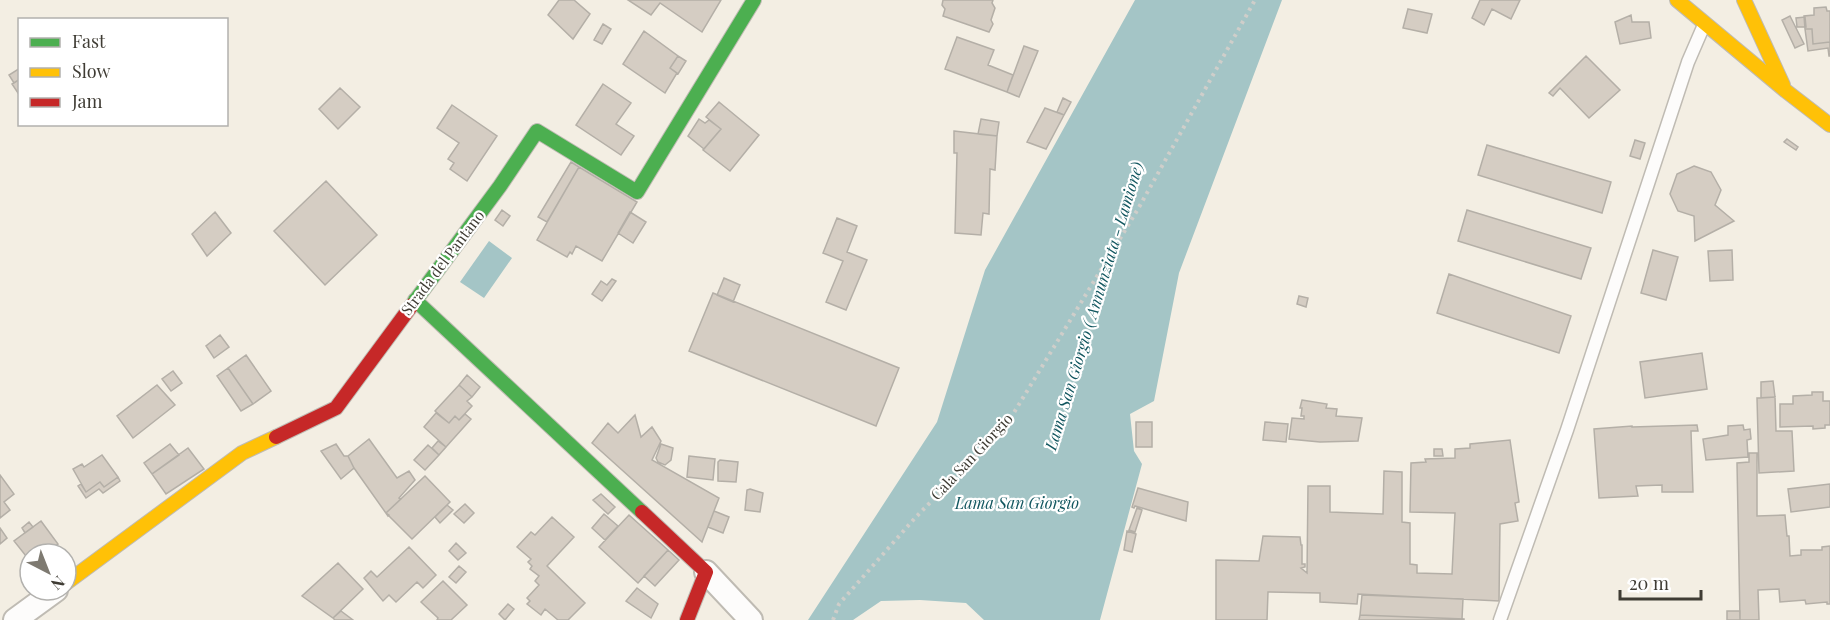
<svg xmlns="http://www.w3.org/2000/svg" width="1830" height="620" font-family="'Playfair Display',serif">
<rect width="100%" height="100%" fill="#f3eee3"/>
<path fill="#a4c5c6" d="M1135,0H1282L1179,273L1154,401L1130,414L1134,451L1142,464L1100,620H984L966,603L920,600L881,601L853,620H808L937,422L985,270Z
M489,241L512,258L484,298L460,282Z"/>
<path fill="#d5cdc3" stroke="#b4afa7" stroke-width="1.5" d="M559,0H574L590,14L573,39L548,15Z
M628,0H721L702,32L660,3L651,15Z
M943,0H993L992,3L995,8L991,20L993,24L989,32L943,16L945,9L942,5Z
M1480,0H1520L1511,19L1492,9L1484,25L1472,18Z
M1826,7L1827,11H1830V42L1813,44L1812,29H1805L1804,16L1814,15V8Z
M1408,9L1432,14L1427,33L1403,28Z
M1631,15L1632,22H1649L1651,38L1620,44L1615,22Z
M1790,16L1804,44L1795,48L1782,20Z
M1805,17L1806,27H1797L1796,18Z
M603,24L611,29L602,44L594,40Z
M1805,29H1812L1813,44L1830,42V56H1829L1828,48L1808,51Z
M644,31L678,56L670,68L677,73L665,93L623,64Z
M957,37L994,50L988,65L1013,75L1007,92L945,69Z
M1024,46L1038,51L1019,97L1007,92Z
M678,56L686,61L678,74L670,68Z
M1586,56L1620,90L1589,118L1560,88L1553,96L1549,93Z
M20,68V79L14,83L9,75Z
M20,79V96L12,84Z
M603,84L631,103L616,124L634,136L621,155L576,125Z
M340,88L360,107L338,129L319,109Z
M1063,98L1071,102L1064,115L1057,112Z
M719,102L759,135L730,171L703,150L721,129L706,117Z
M452,105L497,136L467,181L450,169L454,163L448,159L459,143L437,128Z
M1045,108L1064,115L1046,149L1027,142Z
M699,119L705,123L709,120L721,129L704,149L688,136Z
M981,119L999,122L997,136L978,134Z
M954,131L997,136L995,170L990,169L989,214L983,213L981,235L955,233L957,153H954Z
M1787,139L1798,147L1796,150L1784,142Z
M1635,140L1645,143L1640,159L1630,156Z
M1487,145L1611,182L1602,213L1478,175Z
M571,162L579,167L547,222L538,217Z
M1694,166L1711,172L1721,190L1715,205L1734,221L1695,241L1694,216L1678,211L1670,194L1677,174Z
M579,167L637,202L602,261L576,246L572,254L570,252L567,257L537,240Z
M326,181L377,235L325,285L274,231Z
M502,210L510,216L503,226L495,220Z
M1467,210L1591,248L1581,279L1458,241Z
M215,212L231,233L207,256L192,234Z
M630,212L646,222L633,243L618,233Z
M837,218L857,226L847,252L867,260L846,310L826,302L843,261L823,253Z
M1653,250L1678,257L1666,300L1641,293Z
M1732,250L1733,280L1710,281L1708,251Z
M1449,274L1571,316L1559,353L1437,313Z
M724,278L740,285L733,302L717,295Z
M612,279L616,281L602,301L592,294L601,281L607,285Z
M713,293L899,368L876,426L689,351Z
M1299,296L1308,298L1306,307L1297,304Z
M220,335L229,347L214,358L206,346Z
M1702,353L1707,389L1645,398L1640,362Z
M246,355L271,391L253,404L228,368Z
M228,368L253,404L241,411L217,376Z
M173,371L182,383L171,391L162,379Z
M467,375L480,387L472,397L459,385Z
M1773,381L1775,397L1761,398V382Z
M157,385L175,405L133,438L117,416Z
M459,385L472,397L467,401L472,406L459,420L455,416L449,423L435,411Z
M1812,392H1823V401H1830V425H1825V428L1813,429V426L1780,427V404H1793V396L1812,395Z
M1775,397L1776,431H1792L1794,471L1759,473L1757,398Z
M1302,400L1327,404L1326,408L1337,409L1336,416L1362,418L1358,441L1320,442L1289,439L1292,418L1304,419V416H1301L1302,408H1300Z
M436,413L449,423L455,416L459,420L465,414L471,419L446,447L424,427Z
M635,415L641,437L652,427L661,441L652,460L719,498L702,542L592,443L608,423L618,433Z
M1136,422H1152V447H1136Z
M1265,422L1288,424L1286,442L1263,440Z
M1697,425L1698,431H1691L1693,492H1662V485L1636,486L1638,496L1599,498L1594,429L1632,426V427Z
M1743,425L1744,430L1750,429L1751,439L1747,440L1748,457L1706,460L1703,439L1728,435V426Z
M369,439L397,478L409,471L415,480L399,498L401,499L386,513L389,515L388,516L354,468L348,456Z
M1510,440L1519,502L1515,503L1518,521L1500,524L1499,601L1358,594L1357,604L1320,602V593L1268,592L1267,620H1216V560L1259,561L1263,536L1300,537L1301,545H1302V564H1305V567L1301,568L1307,573L1308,486H1330V512L1383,514L1384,471L1402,472V522L1410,523V564L1417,565V573L1452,574L1455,513L1410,512L1411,463L1426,462L1425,459L1455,458V449L1470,448V444Z
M438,441L446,447L439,455L432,448Z
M170,444L179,455L152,474L144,463Z
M336,444L344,456H348L354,468L341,479L321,451Z
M661,444L673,448L671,460L665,465L658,462L656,458Z
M428,445L439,455L425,470L414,460Z
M188,448L204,469L166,494L152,474Z
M1434,449H1442L1443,456H1434Z
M1749,453H1757V516L1785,515L1787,536H1789L1790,556L1801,555V550H1822V547L1830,546V604H1827V602L1806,604L1805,600L1780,602L1779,589L1758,590L1759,620H1740L1737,463L1749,462Z
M102,455L118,477L104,487L100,482L86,492L73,469L82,464L84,467Z
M689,456L715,459L713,480L687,477Z
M720,460L738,462L736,482L718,481V462Z
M0,475L14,494L4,502L10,510L0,518Z
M425,476L450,502L412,539L386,513Z
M118,477L120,481L103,493L99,489L86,498L78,486L81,484L86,492L100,482L104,487Z
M1830,484V507L1791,512L1788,489Z
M1138,488L1188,502L1186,521L1135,506L1134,508L1132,507Z
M750,489L763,493L760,512L745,510L747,490Z
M601,494L615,507L608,514L593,500Z
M465,504L474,513L464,523L454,514Z
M447,505L453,510L440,523L435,517Z
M1137,508L1142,510L1135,532L1129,530Z
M714,511L729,517L723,533L708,527Z
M604,514L618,526L605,540L592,528Z
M629,515L668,550L638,583L599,547Z
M552,517L574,537L547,566L585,603L568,620H558L545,609L541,615L527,604L530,601L527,598L539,585L535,581L539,576L530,569L532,566L528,562L531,559L517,547L531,532L535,535Z
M41,521L58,544L45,554L39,546L26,556L14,541Z
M29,522L33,527L25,533L22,528Z
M0,528L7,538L0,544Z
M1127,531L1136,534L1132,552L1124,550Z
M456,543L466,553L458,560L449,551Z
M39,546L45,554H30V561L26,556Z
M409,547L436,575L423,588L417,582L396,602L389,595L383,601L364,578L371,571L377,577Z
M668,550L679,560L655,586L644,576Z
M338,563L363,589L333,618L302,596Z
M459,566L466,572L456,583L449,577Z
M443,581L467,605L451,620H437L438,618L421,602Z
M637,588L658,604L651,618L626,601Z
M1362,595L1463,599L1462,619L1360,615Z
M508,604L514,609L505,620L499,614Z
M341,611L353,620H335L333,618Z
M1727,611H1740V620H1727Z
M1360,615L1464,619V620H1359Z"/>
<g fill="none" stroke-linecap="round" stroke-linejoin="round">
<g stroke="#bfbbb3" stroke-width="15">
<path id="lane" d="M1500,620L1567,430L1688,62L1704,25"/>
</g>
<g stroke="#bfbbb3" stroke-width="26">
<path id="street" d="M706,572L751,620
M15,620L56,590"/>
</g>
<g stroke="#bfbbb3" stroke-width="16">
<path id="fast" d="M415,300L642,512
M412,305L500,186L537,131L637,192L754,0"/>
</g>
<g stroke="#bfbbb3" stroke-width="16">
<path id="slow" d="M1677,0L1786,91L1830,125
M1744,0L1783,85
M66,583L242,453L276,437"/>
</g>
<g stroke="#bfbbb3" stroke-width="16">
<path id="jam" d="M276,437L336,408L412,305
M642,512L706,572L687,620"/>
</g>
<path stroke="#cfceca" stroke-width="4" stroke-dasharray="3 4.5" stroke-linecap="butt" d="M833,620L839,604L915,518L1007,424L1138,209L1255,0"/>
<use href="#lane" stroke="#fdfcfb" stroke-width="12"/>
<use href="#street" stroke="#fdfcfb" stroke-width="22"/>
<use href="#fast" stroke="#4caf50" stroke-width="14"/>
<use href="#slow" stroke="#ffc107" stroke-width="14"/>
<use href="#jam" stroke="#c62828" stroke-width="14"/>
</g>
<g text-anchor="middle" stroke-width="4.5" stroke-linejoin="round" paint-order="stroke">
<g font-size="15" fill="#3f3c34" stroke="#fff">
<text transform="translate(443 263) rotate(-53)" y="5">Strada del Pantano</text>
<text transform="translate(972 457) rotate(-47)" y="5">Cala San Giorgio</text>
</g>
<g font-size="16" font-style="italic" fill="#11565f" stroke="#fff">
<text transform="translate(1094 306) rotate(-73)" y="6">Lama San Giorgio ( Annunziata - Lamione)</text>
<text x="1017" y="509">Lama San Giorgio</text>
</g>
</g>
<rect x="18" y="18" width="210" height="108" fill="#ffffff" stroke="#b2b1ae" stroke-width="1.5"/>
<rect x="30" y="38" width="30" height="9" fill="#4caf50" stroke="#b2b1ae" stroke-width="1.5"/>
<text x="72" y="48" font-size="18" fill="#3f3c34">Fast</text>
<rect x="30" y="68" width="30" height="9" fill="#ffc107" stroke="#b2b1ae" stroke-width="1.5"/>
<text x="72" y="78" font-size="18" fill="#3f3c34">Slow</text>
<rect x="30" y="98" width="30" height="9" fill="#c62828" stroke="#b2b1ae" stroke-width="1.5"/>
<text x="72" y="108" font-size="18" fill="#3f3c34">Jam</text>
<g transform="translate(48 572) rotate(138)"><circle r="28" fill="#ffffff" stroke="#b2b1ae" stroke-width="1.5"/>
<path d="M0-4.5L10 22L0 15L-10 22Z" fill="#7e7a71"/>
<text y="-9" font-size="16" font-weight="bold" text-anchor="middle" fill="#3f3c34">N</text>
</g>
<path d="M1620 590v9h81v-9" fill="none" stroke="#3f3c34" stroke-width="3"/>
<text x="1629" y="590" font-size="18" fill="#3f3c34" stroke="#ffffff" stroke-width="4.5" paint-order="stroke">20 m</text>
</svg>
